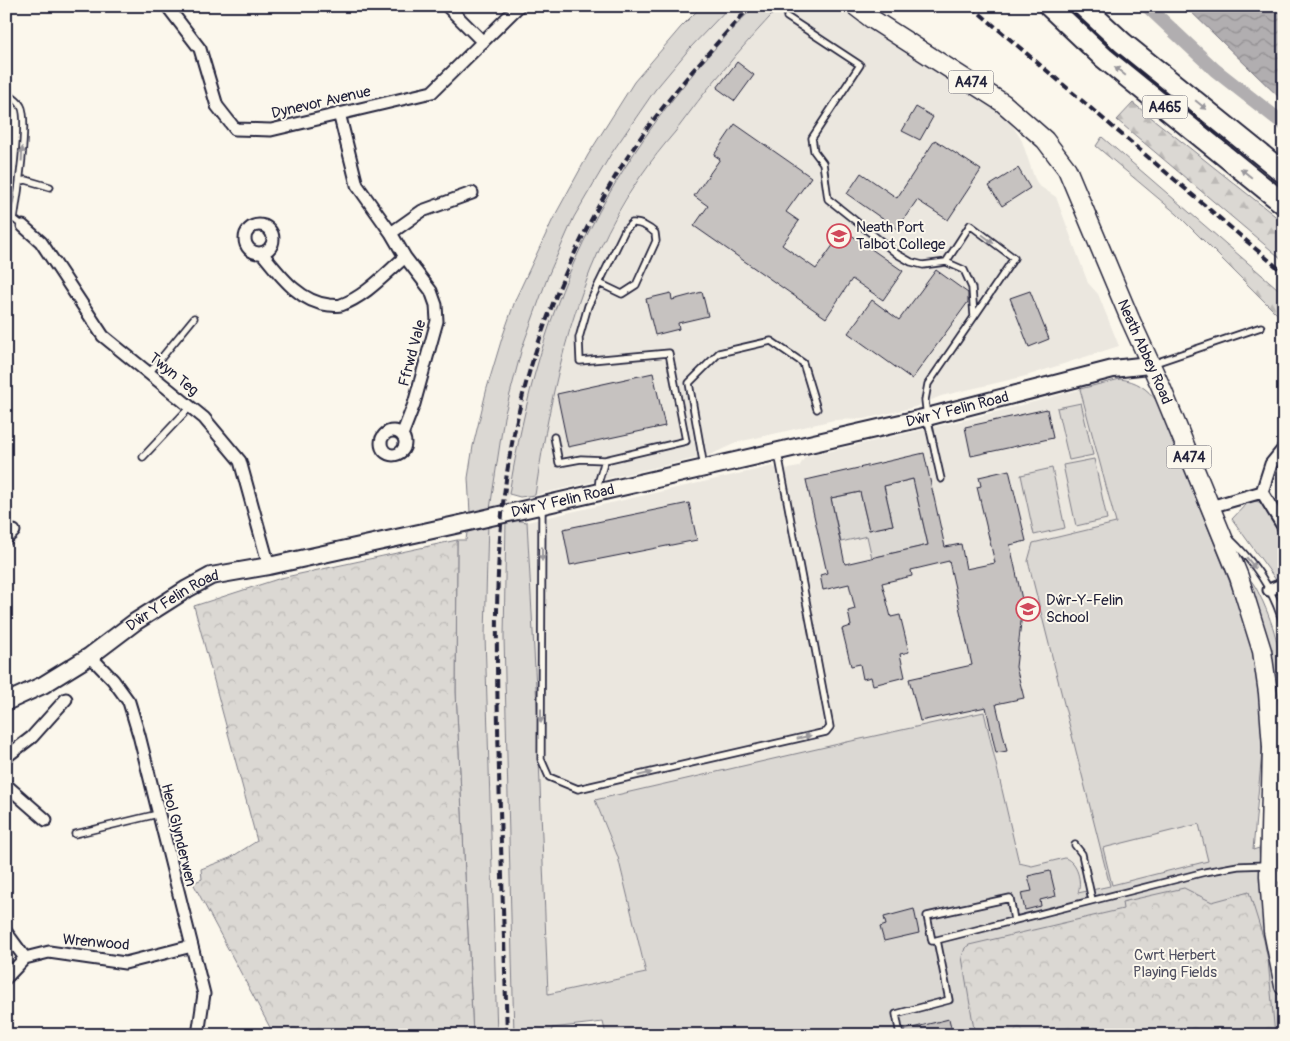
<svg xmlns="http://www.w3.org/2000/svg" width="1290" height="1041" font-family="Pangolin,sans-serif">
<defs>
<pattern id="forest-firs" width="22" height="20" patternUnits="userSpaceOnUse" patternTransform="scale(1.25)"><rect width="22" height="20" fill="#dbd8d3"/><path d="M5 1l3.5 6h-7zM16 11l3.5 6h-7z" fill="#bcb9b6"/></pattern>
<pattern id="park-crowns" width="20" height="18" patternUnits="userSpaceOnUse" patternTransform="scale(1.25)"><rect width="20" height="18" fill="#dbd8d3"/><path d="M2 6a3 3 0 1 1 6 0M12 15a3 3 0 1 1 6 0" fill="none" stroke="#bcb9b6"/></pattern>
<pattern id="water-waves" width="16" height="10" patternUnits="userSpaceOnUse" patternTransform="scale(1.25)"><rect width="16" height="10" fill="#b1aeb0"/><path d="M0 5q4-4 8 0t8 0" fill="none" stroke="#908d90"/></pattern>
</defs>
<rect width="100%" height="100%" fill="#fbf7ec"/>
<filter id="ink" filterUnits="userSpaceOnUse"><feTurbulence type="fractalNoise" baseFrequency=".02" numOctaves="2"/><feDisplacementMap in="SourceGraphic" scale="10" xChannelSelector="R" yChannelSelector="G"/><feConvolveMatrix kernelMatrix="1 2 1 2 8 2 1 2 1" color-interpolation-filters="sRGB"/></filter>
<g filter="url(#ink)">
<path fill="#ebe7df" d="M730,6H755L733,28L702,64L591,227L565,283L540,355L515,459L505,525L504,637L514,1035H497L485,635L488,522L504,417L522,348L548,276L574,217L611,154L655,90L690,48Z
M780,6H843L887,36L885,39L1006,115L1022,141L1034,177L1038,185L1056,197L1088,283L1098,294L1119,346L1026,376L941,396L915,407L864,419L834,420L738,442L710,455L535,495L545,428L561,362L583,288L599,251L615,220L640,177L721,72Z
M1120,379L1139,384L1147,390L1157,401L1229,580L1262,752L1254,846L1241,853L1077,894L1065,858L1032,866L1022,863L1019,864L984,712L595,800L618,857L646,973L548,994L537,706L527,522L773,466L778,471L799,467L805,457L969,419Z"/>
<path fill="#dbd8d3" stroke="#7e7d87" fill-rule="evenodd" d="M702,6H730L690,48L655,90L611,154L574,217L548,276L522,348L504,417L490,509L470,513L468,478L473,446L487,388L502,338L516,298L553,219L588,155L634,82L681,27Z
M755,6H780C760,28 740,49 722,72C705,91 690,112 675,132C663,146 651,161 640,177C576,271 552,384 535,495L520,497L509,494C524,402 548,310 591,227C633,145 690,71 755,6Z
M1120,379C1137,381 1146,388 1157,401L1229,580L1249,637L1260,687L1262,752L1253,850L1259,848L1261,884L1283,1035H606L603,1022L552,1028L551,1035H514L504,637L506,519L527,522L537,706L548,994L646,973L618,857L595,800L847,742L984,712L1019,863L1032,866L1065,858C1078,863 1082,882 1078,893L1110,886L1028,561L1033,543L1116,523L1080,389ZM1199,824L1208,861L1112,885L1103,848Z
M1081,403L1093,455L1069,460L1057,408Z
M1094,459L1107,519L1076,526L1063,465Z
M1052,468L1065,528L1034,535L1021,475Z
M913,479L928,545L872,558L867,536L841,542L831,498L860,492L869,530L893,525L884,486Z
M1254,501C1269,502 1279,521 1283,535C1287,546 1284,567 1284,579L1276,580L1232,519L1247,503Z
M488,522L485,635L497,1035H473L456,692L457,540H466L468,525Z
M1247,576C1255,584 1258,592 1263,602C1278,636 1283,662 1282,700H1279L1270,650Z"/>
<path fill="url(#forest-firs)" stroke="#7e7d87" d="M1133,103L1284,223V261L1117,120Z
M1102,137L1284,294V321L1177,214L1096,146Z"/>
<path fill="url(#park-crowns)" stroke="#7e7d87" d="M457,540L456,692L473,1035H274L193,883L202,879L201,869L230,858L257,841L194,606L281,578Z
M1184,888L1212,902L1249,892L1264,940L1268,960L1275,1035H975L962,957L965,948L969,945L1123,909L1122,902Z"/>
<path fill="url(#water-waves)" stroke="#787681" d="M1185,6H1284V102Z"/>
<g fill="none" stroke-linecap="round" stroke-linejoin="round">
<path stroke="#b1aeb0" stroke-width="14" d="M1147,6L1215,70L1284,124"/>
</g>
<path fill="#c6c2c0" stroke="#22223b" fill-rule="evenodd" d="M737,62L754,75L735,101L717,88Z
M916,107L933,117L920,140L902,131Z
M735,124L811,177L786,212L799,221L782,245L816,269L844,230L903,271L883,300L852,279L826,318L694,226L708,206L694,196L720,159L714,155Z
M935,140L981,170L948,220L917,200L897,229L847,194L861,173L897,198Z
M1018,168L1030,188L1002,206L989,186Z
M936,270L968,293V302L912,379L848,333L872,300L899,320Z
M1030,291L1049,339L1029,347L1010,298Z
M702,292L708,316L678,323L679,329L655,335L646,299L671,293L672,300Z
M653,373L665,426L568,447L557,394Z
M1047,409L1053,438L971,456L965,427Z
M924,453L945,547L961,544L966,569L995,563L977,487L981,486L979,477L1009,470L1026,541L1010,545L1023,604L1016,667L1024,698L996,704L1007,751L996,753L986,707L920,721L909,679L972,665L949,561L911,570L912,576L882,583L891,617L900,615L909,652L900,654L905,677L873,685L871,677L863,679L860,664L851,666L842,629L851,626L848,611L855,609L849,584L823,590L820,575L827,573L806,480ZM913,479L928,545L845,564L831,498L860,492L869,530L893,525L884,486Z
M689,503L697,540L570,565L563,529Z
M1050,871L1056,896L1040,900L1041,906L1025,910L1021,893L1032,891L1028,876Z
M914,909L919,933L884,941L880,927L886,925L884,917Z
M949,1019L953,1035H905L904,1030Z"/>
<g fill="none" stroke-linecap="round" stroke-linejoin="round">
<g stroke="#22223b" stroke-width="9">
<path id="lane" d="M787,17L860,65L812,138L814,151L823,163L828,199L897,254L911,262L923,265L946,262L964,270L972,288L974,317L928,384L925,400L927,417L941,479
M6,93C12,97 18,100 21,106C29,119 17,201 14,219
M21,181L26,180L50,187
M6,219H14L23,226
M946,262L970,225L1014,258L974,317
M1152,364L1261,327
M149,373L194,318
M554,437L559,463L581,459L605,460
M143,457L190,407
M704,467L689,383L719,353L771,341L803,363L817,409
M598,491L599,480L605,460L686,441L669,353L580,361L579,338L588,306L625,230L632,223C640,222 650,228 655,233L656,241L636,285L622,294L599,283
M542,507L541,759L549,777L578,789L826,732L830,727L778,453
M1230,539C1255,563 1275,593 1284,627
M1279,778L1284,755
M75,834L158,814
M1075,845L1082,854L1092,900
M937,940L932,941L927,916L1010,898L1014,920
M900,1035L896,1014L949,1000L937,940L1205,872L1238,866L1267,865"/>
</g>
<g stroke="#22223b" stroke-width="15">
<path id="street" d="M167,6L200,49L217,106L235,129L271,130L432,92L519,6
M447,6L483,42
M339,113L357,185L391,233L405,257L431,291L436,305L437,321L414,404L402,435
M245 239a14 14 0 1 1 28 0a14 14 0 1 1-28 0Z
M23,226L41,242L103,336L204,418L240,461L269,566
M391,233L422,211L472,193
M262,253C280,275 299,302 329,305C333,305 337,306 341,305C366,296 385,274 405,257
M381 443a12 12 0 1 1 24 0a12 12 0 1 1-24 0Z
M1284,448L1271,464L1262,492L1284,528
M1210,507L1262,492
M6,539L14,531
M1269,590L1284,584
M90,656L113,680L129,702L139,735L204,994L198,1035
M6,757L32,737L66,699
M6,785L46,820
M1269,876H1284
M6,932L25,958
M6,978L25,958L49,952L125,963L192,946"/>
</g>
<g stroke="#22223b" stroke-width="20">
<g id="secondary">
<path id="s1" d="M6,702L43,685L90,656L135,622L187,589L211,576L269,566L469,522L927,417L1113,369L1149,365"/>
</g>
</g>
<g stroke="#22223b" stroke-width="21">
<g id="primary">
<path id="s2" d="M855,6L872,19L1003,103L1045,140L1067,169L1130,319L1161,387L1239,577L1262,651L1268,693L1272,747L1269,876L1273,931L1284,986"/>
</g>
</g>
<g stroke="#22223b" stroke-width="24">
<path id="highway" d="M1049,6L1104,58L1284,204
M1083,6L1123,43L1284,173"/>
</g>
<use href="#lane" stroke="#fbf7ec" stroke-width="5.5"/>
<use href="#street" stroke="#fbf7ec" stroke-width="11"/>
<use href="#secondary" stroke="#fbf7ec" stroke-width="16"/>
<use href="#primary" stroke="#fbf7ec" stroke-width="18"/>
<use href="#highway" stroke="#fbf7ec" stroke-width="20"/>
<path stroke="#22223b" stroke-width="4" stroke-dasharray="8 4" stroke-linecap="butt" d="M971,6L1284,273
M507,1035C504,932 500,829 498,726C496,624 494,523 516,424C533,345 564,268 603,198C643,125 695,66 751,6"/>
</g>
<defs><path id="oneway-solid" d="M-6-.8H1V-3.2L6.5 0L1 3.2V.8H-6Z" transform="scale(1.25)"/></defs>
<g fill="#99979c">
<use href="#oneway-solid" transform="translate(1120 71) rotate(-141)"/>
<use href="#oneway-solid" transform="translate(1201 105) rotate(39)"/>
<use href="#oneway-solid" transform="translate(22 154) rotate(-87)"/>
<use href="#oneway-solid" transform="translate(1246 173) rotate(-141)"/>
<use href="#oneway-solid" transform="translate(988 239) rotate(37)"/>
<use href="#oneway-solid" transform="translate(542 554) rotate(90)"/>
<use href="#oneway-solid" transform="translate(1251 563) rotate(52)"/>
<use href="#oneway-solid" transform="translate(541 716) rotate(90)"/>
<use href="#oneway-solid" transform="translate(804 737) rotate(-13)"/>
<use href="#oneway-solid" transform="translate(645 774) rotate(-13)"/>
</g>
</g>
<defs>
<g id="university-ring" transform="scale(1.25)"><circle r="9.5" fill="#fbf7ec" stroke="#d1495b" stroke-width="1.5"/><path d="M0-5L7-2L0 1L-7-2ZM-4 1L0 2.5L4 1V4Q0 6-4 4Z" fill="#d1495b"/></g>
<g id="school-ring" transform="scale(1.25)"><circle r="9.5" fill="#fbf7ec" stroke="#d1495b" stroke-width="1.5"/><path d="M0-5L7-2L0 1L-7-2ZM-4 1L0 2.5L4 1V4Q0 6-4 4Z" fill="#d1495b"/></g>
</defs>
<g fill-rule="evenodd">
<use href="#university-ring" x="839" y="236"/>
<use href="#school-ring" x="1028" y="609"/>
</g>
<g text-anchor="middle" stroke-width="4" stroke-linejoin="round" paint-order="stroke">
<g fill="#fbf7ec" stroke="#636270" stroke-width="1">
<rect x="948.5" y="70.5" width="45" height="23" rx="4"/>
<rect x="1142.5" y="95.5" width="45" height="23" rx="4"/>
<rect x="1166.5" y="445.5" width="45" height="23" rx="4"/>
</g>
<g font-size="14" font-weight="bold" fill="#22223b">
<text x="971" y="87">A474</text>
<text x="1165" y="112">A465</text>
<text x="1189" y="462">A474</text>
</g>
<g font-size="15" fill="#22223b" stroke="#fbf7ec">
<text transform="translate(321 102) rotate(-13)" y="5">Dynevor Avenue</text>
<text dy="5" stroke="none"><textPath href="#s2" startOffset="468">Neath Abbey Road</textPath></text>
<text transform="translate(412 353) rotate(-75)" y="5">Ffrwd Vale</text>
<text transform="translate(174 374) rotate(39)" y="5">Twyn Teg</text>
<text dy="5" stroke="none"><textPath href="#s1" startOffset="1006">Dŵr Y Felin Road</textPath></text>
<text dy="5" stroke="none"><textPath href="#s1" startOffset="601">Dŵr Y Felin Road</textPath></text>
<text dy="5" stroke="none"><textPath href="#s1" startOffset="196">Dŵr Y Felin Road</textPath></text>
<text transform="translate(179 835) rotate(76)" y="5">Heol Glynderwen</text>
<text transform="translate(96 942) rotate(5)" y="5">Wrenwood</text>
</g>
<g font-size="15" fill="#22223b" stroke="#fbf7ec" text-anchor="start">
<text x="856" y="232">Neath Port<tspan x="856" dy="17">Talbot College</tspan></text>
<text x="1046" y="605">Dŵr-Y-Felin<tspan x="1046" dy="17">School</tspan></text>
</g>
<g font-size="15" fill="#505061" stroke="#fbf7ec">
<text x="1175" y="960">Cwrt Herbert<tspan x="1175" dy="17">Playing Fields</tspan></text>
</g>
</g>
<rect width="1290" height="1041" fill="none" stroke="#fbf7ec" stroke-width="25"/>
<rect x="12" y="12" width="1265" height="1016" fill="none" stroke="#22223b" stroke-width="2" filter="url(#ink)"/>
</svg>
